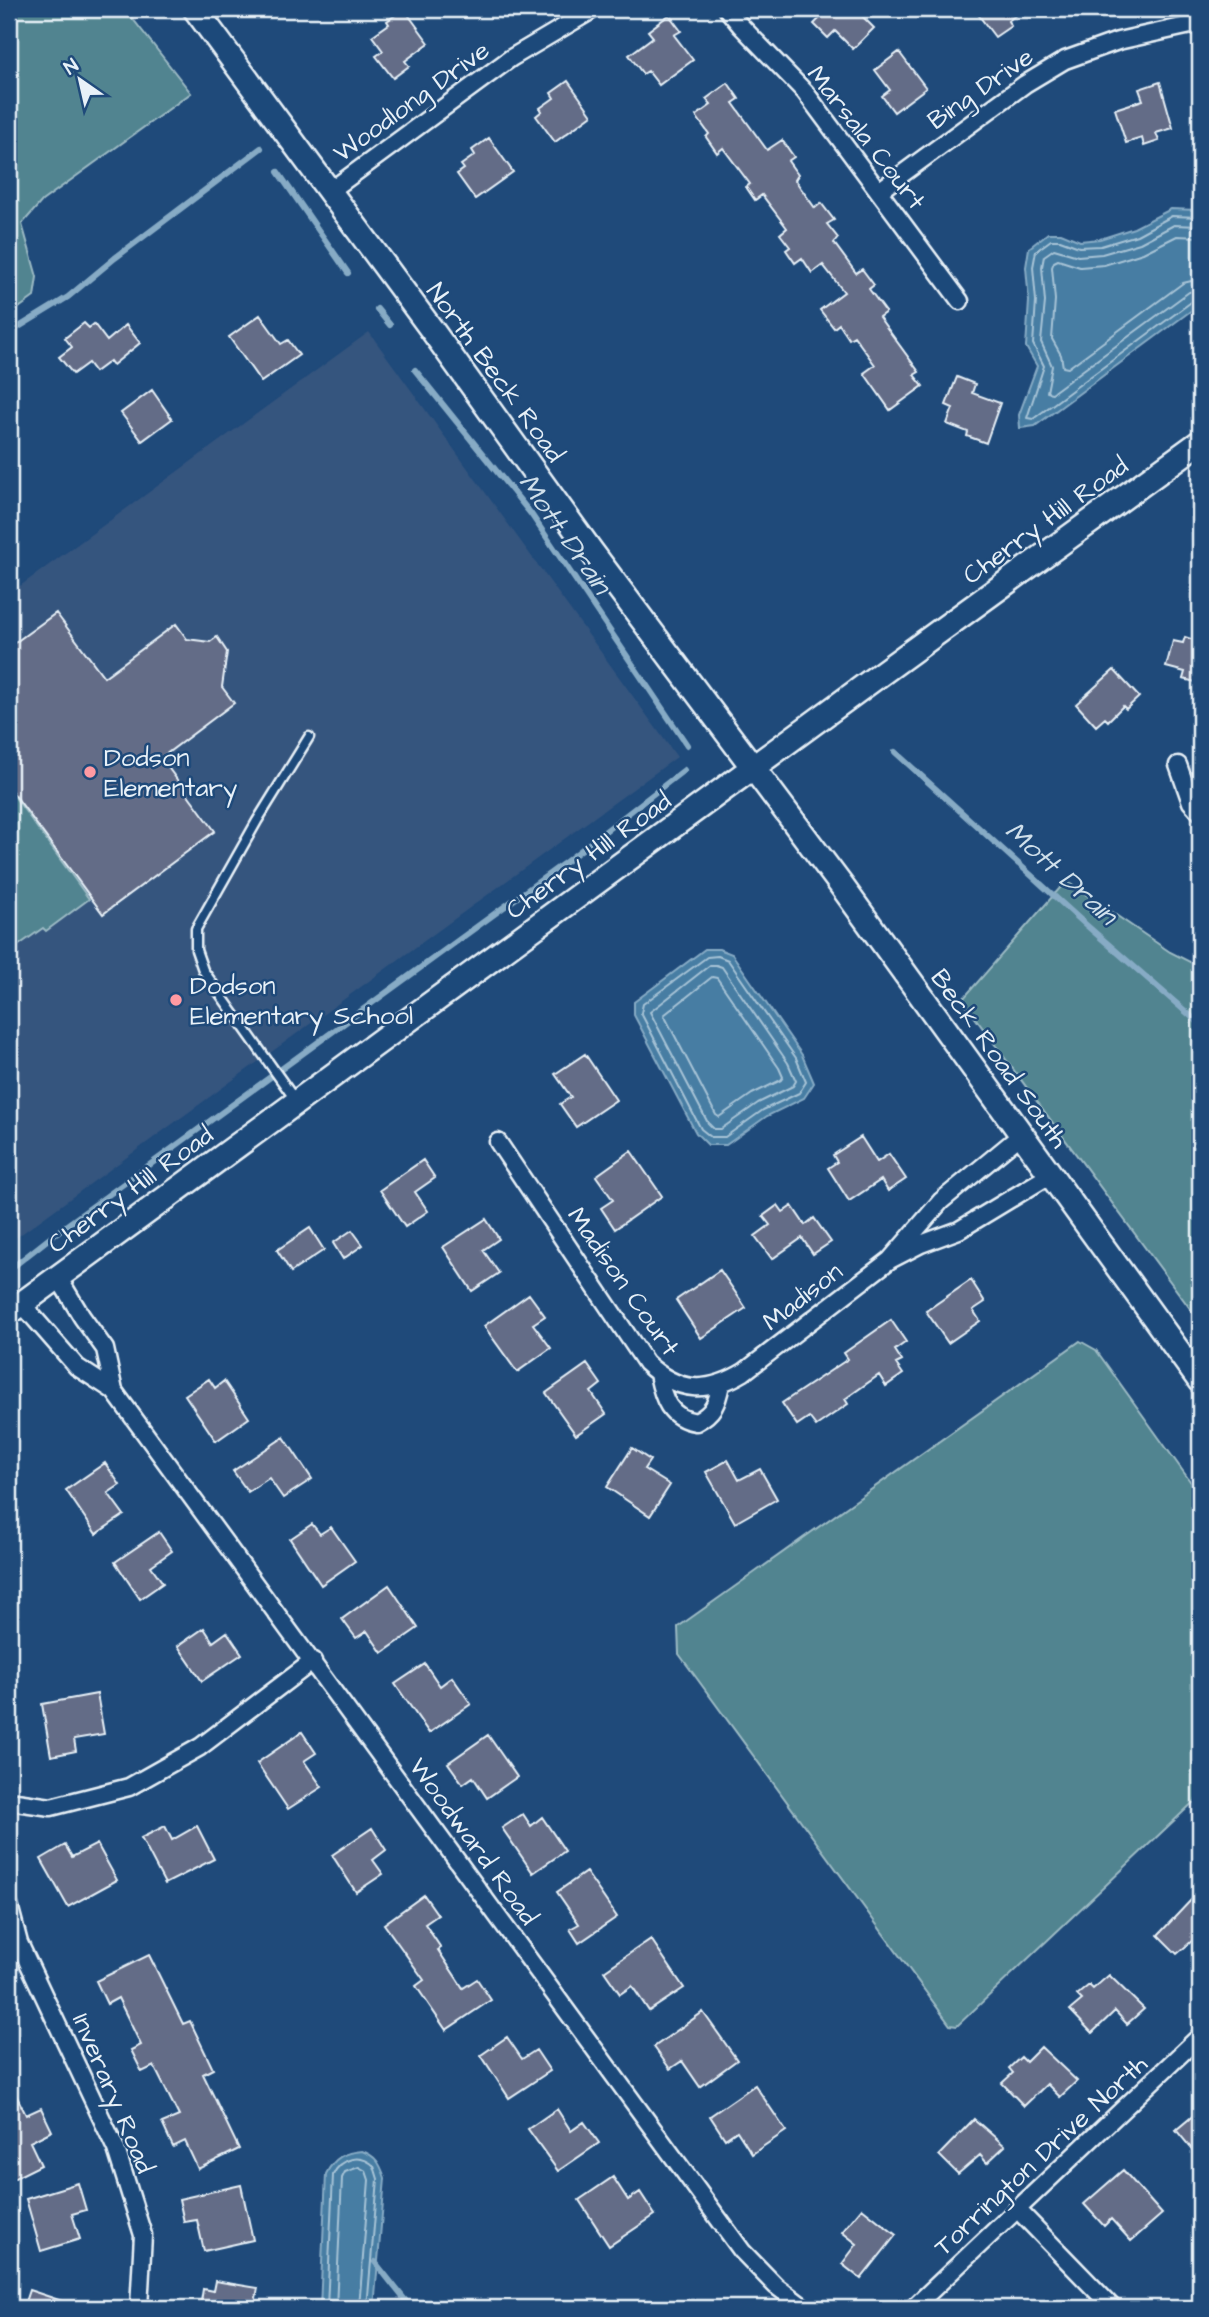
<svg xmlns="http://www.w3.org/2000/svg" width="1209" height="2317" font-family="'Architects Daughter',sans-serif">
<rect width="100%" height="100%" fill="#1f4a7a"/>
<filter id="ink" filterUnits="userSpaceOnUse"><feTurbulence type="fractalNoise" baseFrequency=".0143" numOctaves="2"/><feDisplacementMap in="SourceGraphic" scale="14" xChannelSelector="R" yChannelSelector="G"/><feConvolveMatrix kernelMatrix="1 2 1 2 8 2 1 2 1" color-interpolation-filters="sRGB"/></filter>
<g filter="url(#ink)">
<path fill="#34547e" d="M369,332L677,757L9,1243V594Z"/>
<path fill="#518490" stroke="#9cbac4" stroke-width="2" d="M9,9H125L191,93L42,201L22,224L37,277L34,297L9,315Z
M9,789L89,899L46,931L43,928L9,952Z
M1066,881L1170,952L1200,967V1322L962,1000Z
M1080,1341L1096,1350L1200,1495V1796L957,2026L950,2025L679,1654L678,1627Z"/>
<path fill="#467da3" stroke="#87abc5" stroke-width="2" d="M1171,209L1197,210L1200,212V304L1035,426L1020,428L1019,415L1037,366L1026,347L1029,301L1026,267L1029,248L1048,233H1061L1080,241L1100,239L1134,228Z
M705,949H719L732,954L802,1055L814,1083L804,1098L767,1116L726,1145H708L696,1133L634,1015V1002Z
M362,2151C376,2156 380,2163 385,2178L374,2308H320L326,2174C334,2158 344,2152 362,2151Z"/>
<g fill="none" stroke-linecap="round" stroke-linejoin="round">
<path stroke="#a7c3d6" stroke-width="2" d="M1200,217L1172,216L1137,235L1101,246L1079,247L1060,240H1051L1036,251L1033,267L1036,301L1033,344L1044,366L1027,418L1033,419L1194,300L1200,298
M1200,226L1174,225L1140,243L1102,254L1078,256L1054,249L1044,256L1042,267L1045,302L1041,342L1052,366L1047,392L1052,393L1189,292L1200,290
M1200,237L1177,236L1143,253L1104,265L1080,267L1058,260L1054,262L1052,267L1055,300L1052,339L1061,355L1063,367L1068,368L1183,283L1200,279
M718,956L728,960L796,1058L806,1082L799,1093L763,1110L725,1137H711L701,1129L641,1013L643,1004L707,957Z
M710,965H716L722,967L788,1063L796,1081L793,1086L758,1103L721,1129H714L708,1123L650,1012Z
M712,977L717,978L779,1068L783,1077L781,1080L752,1094L719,1117L716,1115L664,1015Z
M327,2308L333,2175C341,2158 360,2153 374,2166L378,2179L367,2308
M336,2308L342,2178L345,2172L359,2167L366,2171L369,2180L359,2308"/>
<path stroke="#87abc5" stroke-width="6" d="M278,172L348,273
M377,309L390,325
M9,333L68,297L115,258L261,148
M415,370L531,514L687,745
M895,752L1085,924L1200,1024
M9,1270L56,1233L563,864L684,770
M375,2262L409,2305L415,2308"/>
</g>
<path fill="#646c87" stroke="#e8f1f8" stroke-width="2" d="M404,9L429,43L405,61L409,66L393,78L376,56L383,51L372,36L389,24L387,21Z
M829,9H855L874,28L853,49L835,31L828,38L814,24Z
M974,9H1024L1008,21L1011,26L995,37Z
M669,15L681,31L674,35L693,60L659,85L648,71L643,74L629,55L653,37L648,31Z
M899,52L926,88L894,112L882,96L890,90L875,70Z
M568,81L592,115L555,142L536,116L542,111L540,108L554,98L551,93Z
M1160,82L1173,128L1156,133L1159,141L1144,146L1142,138L1126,143L1115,109L1143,100L1139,89Z
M728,83L739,99L733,103L767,150L782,140L794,157L788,161L798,175L795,180L815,208L821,203L834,220L827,224L838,238L834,243L856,273L862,269L874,285L869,289L886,312L879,317L919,372L914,375L923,386L890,410L864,373L875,365L854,336L849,339L839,324L834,328L820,310L844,292L823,265L812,273L802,258L795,263L786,250L790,247L780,234L787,228L762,195L755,200L746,187L750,184L723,148L717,153L706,137L709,134L696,116L711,105L706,99Z
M489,138L513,172L475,199L457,174L464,169L461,165L475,155L472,150Z
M260,315L281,344L288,340L299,355L261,382L229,337Z
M84,323L89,328L94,324L107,341L126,325L140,343L113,365L110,361L95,372L88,363L73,374L59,357L72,347L65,338Z
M957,377L975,384L972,393L1000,403L986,443L967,436L968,432L947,424L953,408L946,405Z
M152,390L172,419L142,441L121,413Z
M56,613L104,677L176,624L187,639L210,642L217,637L227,652L222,687L234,703L161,758L215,831L103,914L9,787V647Z
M1195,634L1200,635V683L1183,679L1185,672L1166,667L1173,641L1183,643L1185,637L1194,640Z
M1114,670L1139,697L1126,709L1123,706L1108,721L1105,718L1096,726L1076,704Z
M585,1054L616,1100L576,1127L560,1104L571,1097L555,1074Z
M861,1137L877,1162L889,1154L906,1179L888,1191L881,1180L849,1201L828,1168L837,1162L833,1155Z
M631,1151L662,1196L615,1229L601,1208L613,1200L596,1176Z
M423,1160L435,1178L415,1192L428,1211L405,1227L380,1190Z
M778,1205L783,1212L792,1206L805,1225L814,1218L831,1242L813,1254L802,1238L772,1259L755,1236L770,1225L763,1216Z
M486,1219L499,1239L483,1250L499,1273L472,1291L443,1247Z
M310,1228L324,1250L291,1272L277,1250Z
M352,1230L363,1245L343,1259L333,1243Z
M720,1270L746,1308L701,1338L676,1300Z
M971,1280L985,1302L973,1310L980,1321L948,1343L926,1311Z
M529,1294L545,1316L533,1324L551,1348L517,1372L484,1326Z
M891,1320L906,1342L895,1350L902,1361L896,1364L903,1374L886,1386L879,1375L845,1399L848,1404L816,1426L809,1417L797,1425L782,1403L848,1359L844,1353Z
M587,1364L601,1384L591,1392L606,1414L576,1435L546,1393Z
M209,1379L215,1388L224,1381L249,1418L216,1441L185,1395Z
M284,1437L312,1479L283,1498L269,1478L248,1492L233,1471Z
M632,1448L650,1460L644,1469L670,1485L650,1516L607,1487Z
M728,1460L739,1480L760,1469L777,1499L735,1523L706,1472Z
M105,1463L120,1485L108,1493L124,1515L96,1534L66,1490Z
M312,1524L320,1534L331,1527L355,1561L321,1585L290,1539Z
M159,1532L172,1551L151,1566L163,1583L140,1599L115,1562Z
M389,1585L418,1628L382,1653L367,1631L356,1638L342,1619Z
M204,1628L213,1642L227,1632L242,1654L202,1681L178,1646Z
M425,1664L440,1686L452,1677L471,1704L429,1733L395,1684Z
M97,1694L104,1734L74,1739L76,1751L51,1756L42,1704Z
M302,1732L316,1753L304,1761L322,1787L288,1809L257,1763Z
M488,1735L517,1777L487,1798L473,1777L463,1784L448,1763Z
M523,1814L531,1826L542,1817L565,1851L533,1873L502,1828Z
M165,1826L172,1840L197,1826L214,1859L165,1884L141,1838Z
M372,1828L386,1850L373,1860L383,1874L356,1892L332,1855Z
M97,1844L117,1880L68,1907L41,1859L65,1845L72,1857Z
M586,1872L617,1917L579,1943L570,1929L579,1924L557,1892Z
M424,1895L438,1915L425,1924L441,1948L438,1950L463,1988L477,1979L491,2000L446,2030L416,1986L424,1980L384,1924Z
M1192,1899L1200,1907V1934L1177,1954L1158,1935Z
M651,1939L684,1988L649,2011L632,1986L620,1994L604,1971Z
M149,1955L183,2024L190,2021L213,2069L203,2074L239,2149L198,2169L185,2141L173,2147L162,2123L179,2116L154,2066L142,2072L131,2050L141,2045L118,1998L107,2004L96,1981Z
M1109,1975L1144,2009L1127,2024L1115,2011L1092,2033L1070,2010L1082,2000L1077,1995L1089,1985L1093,1989Z
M703,2012L737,2060L700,2087L682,2061L670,2069L654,2047Z
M507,2037L522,2059L536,2050L550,2071L509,2098L481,2055Z
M1041,2047L1077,2081L1060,2097L1047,2084L1024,2106L1002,2083L1013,2073L1009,2068L1021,2057L1026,2062Z
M9,2081L26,2115L41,2108L52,2131L30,2142L41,2165L9,2181Z
M755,2085L786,2131L752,2154L737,2131L725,2139L710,2116Z
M557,2109L571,2131L584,2122L599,2143L558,2171L528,2129Z
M1200,2110V2159L1176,2130Z
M974,2119L1005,2146L987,2163L980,2155L958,2174L939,2155Z
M1123,2170L1162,2214L1131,2241L1111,2219L1104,2226L1084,2204Z
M613,2177L628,2200L640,2192L655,2215L609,2246L579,2200Z
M78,2183L86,2210L72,2214L80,2239L41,2251L26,2199Z
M241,2185L253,2240L204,2251L197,2220L184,2222L179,2199Z
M862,2208L896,2235L861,2279L842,2264L857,2244L842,2232Z
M215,2281L258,2288L254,2308H200L203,2289L213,2291Z
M29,2290L74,2305V2308H23Z"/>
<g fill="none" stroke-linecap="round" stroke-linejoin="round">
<g stroke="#e8f1f8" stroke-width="13">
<path id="service" d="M296,1101L203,970L196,950V929L257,821L309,737"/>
</g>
<g stroke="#e8f1f8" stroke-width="21">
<path id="minor" d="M727,9L741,26L805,92L960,301
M330,191L511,58L594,9
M879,191L1025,84L1065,60L1118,41L1200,23
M1178,765L1191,802L1200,812
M1021,1135L941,1201L890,1260L921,1244L959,1230L1050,1175
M498,1142L646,1363C678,1393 707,1394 744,1372L890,1260
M58,1277L82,1317L105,1349L114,1391
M22,1304L77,1367L114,1391L742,2251L776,2286L805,2308
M658,1374C663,1399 669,1418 696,1422C714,1413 717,1403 721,1384
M9,1801L51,1807L129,1787L200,1747L313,1661
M9,1905L19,1943L116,2149L143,2235L139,2308
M1018,2210L1113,2308
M913,2308L1200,2036"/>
</g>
<g stroke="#e8f1f8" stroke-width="28">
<path id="secondary" d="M195,9L432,330L591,551L841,885L1200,1381
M9,1313L871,681L1200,442"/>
</g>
<use href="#service" stroke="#1f4a7a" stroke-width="8"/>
<use href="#minor" stroke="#1f4a7a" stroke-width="16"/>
<use href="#secondary" stroke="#1f4a7a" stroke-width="23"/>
</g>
</g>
<g fill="#ff9aa2" stroke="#1f4a7a" stroke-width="2.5">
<circle cx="90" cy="772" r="7"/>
<circle cx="176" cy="1000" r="7"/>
</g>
<g text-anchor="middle" stroke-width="5" stroke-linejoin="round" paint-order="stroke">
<g font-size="26" fill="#e8f1f8" stroke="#1f4a7a">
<text transform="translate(980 88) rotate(-35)" y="9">Bing Drive</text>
<text transform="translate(411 101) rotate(-36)" y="9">Woodlong Drive</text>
<text transform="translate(867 137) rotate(52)" y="9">Marsala Court</text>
<text transform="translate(496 372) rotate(54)" y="9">North Beck Road</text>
<text transform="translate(1045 520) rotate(-36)" y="9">Cherry Hill Road</text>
<text transform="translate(588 855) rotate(-36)" y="9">Cherry Hill Road</text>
<text transform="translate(1000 1058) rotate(54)" y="9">Beck Road South</text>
<text transform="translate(130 1189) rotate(-36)" y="9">Cherry Hill Road</text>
<text transform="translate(624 1281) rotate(55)" y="9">Madison Court</text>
<text transform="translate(802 1296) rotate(-38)" y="9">Madison</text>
<text transform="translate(474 1841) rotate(54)" y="9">Woodward Road</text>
<text transform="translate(114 2093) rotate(67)" y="9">Inverary Road</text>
<text transform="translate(1040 2155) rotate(-43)" y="9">Torrington Drive North</text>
</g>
<g font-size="26" fill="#e8f1f8" stroke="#1f4a7a" text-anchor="start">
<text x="104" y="766">Dodson<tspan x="104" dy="30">Elementary</tspan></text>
<text x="190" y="994">Dodson<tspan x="190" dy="30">Elementary School</tspan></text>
</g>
<g font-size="28" font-style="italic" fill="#d0e0eb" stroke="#1f4a7a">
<text transform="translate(566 533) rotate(55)" y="10">Mott Drain</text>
<text transform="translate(1062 872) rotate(42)" y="10">Mott Drain</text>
</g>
</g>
<rect width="1209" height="2317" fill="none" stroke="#1f4a7a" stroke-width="35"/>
<rect x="18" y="18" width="1174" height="2282" fill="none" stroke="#e8f1f8" stroke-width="2.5" filter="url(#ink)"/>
<g transform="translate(80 80) rotate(326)" stroke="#1f4a7a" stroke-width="5" paint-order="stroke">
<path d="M0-5L12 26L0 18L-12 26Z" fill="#e8f1f8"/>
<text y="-10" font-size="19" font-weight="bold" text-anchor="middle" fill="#e8f1f8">N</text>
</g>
</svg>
